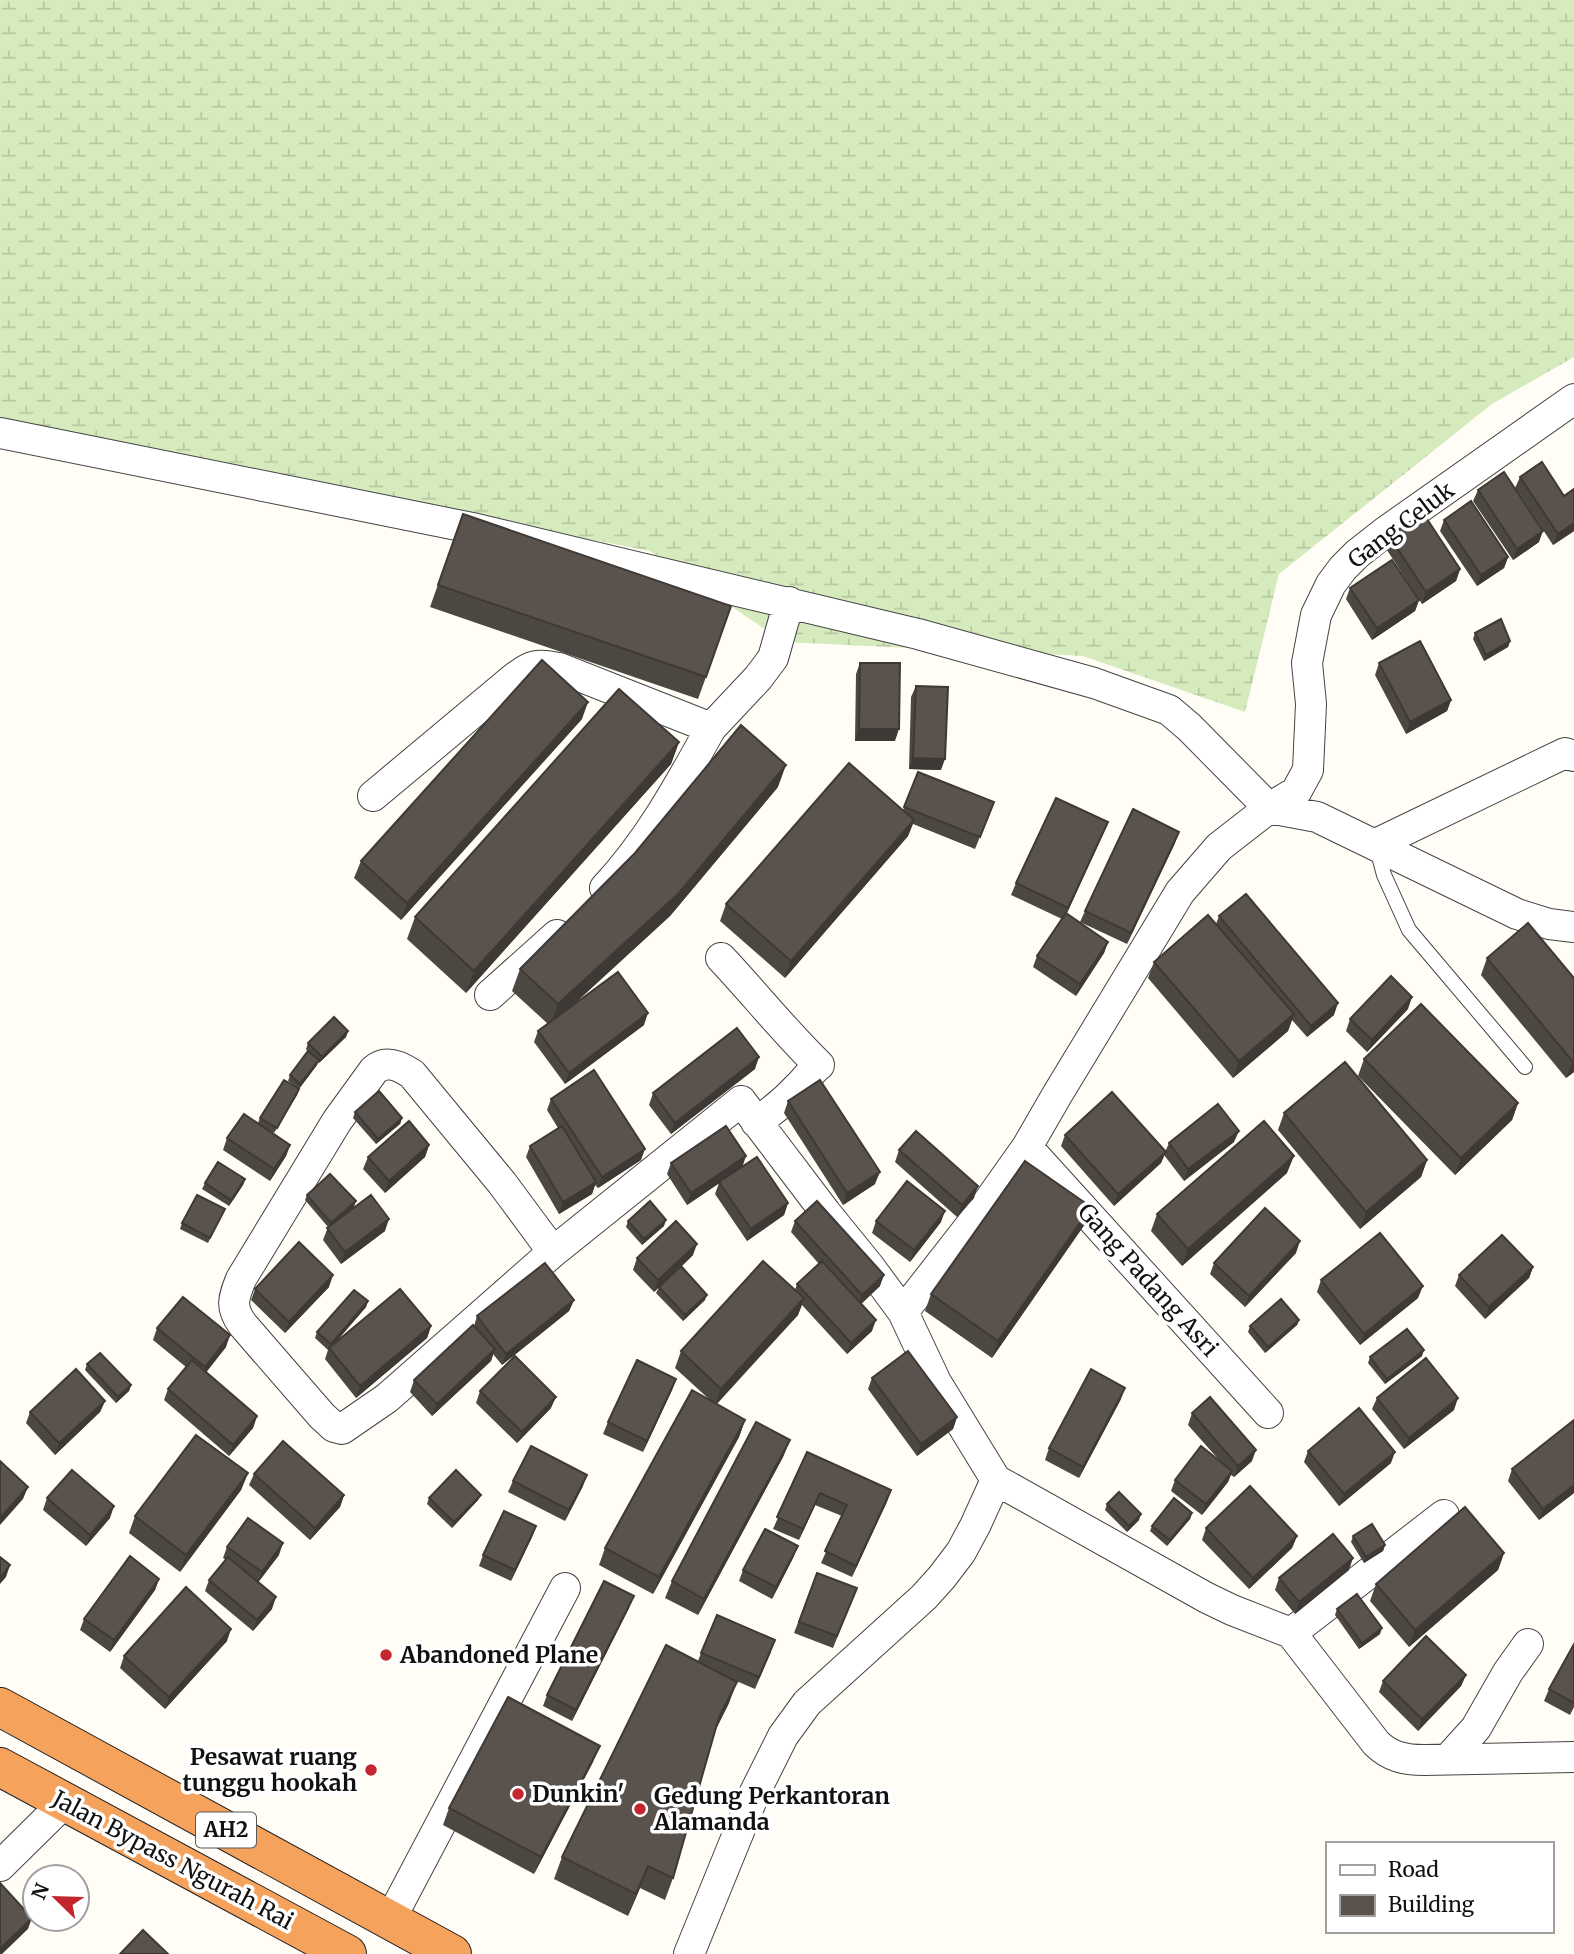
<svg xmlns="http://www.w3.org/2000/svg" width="1574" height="1954" font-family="Merriweather,serif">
<defs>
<pattern id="wetland-marsh" width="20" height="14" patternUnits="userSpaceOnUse" patternTransform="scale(1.75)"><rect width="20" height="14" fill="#d5ebbd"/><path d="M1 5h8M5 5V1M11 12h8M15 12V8" fill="none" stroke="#b6c8a1"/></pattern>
</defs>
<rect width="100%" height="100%" fill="#fffdf5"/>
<path fill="url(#wetland-marsh)" d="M0,0H1574V357L1492,404L1279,574L1245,712L1083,656L784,642L650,551L0,424Z"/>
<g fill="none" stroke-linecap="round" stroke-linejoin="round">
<g stroke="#444" stroke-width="16">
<path id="lane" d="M1377,849L1384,875L1409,930L1525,1067"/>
</g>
<g stroke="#444" stroke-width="32">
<path id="street" d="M0,433L477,529L918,634L1094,683L1169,710L1189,727L1269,808L1317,817L1517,914L1549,924L1574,927
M373,796L513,679C532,664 536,664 559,668L711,728L758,678L773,658L789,602
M1376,844L1565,753L1574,756
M605,888C649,841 680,784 711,728
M721,958C754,993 784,1031 819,1065C811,1071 807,1078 800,1085C787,1099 772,1112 756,1122
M490,995L557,935
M1027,1147L1268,1413
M553,1252L502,1183L412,1074C400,1066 386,1059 374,1070L337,1121L241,1279C233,1299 230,1307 243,1325L322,1416L334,1427L342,1429L387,1398L553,1252L741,1101L826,1213L869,1266L903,1312L936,1382L996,1480L1207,1598L1232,1610L1291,1633L1444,1515
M903,1312L981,1212L1027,1147L1057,1095L1180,892L1219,847L1269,808L1296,792L1308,770L1311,704L1307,663L1316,615L1331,584L1343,568L1357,554L1385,532L1574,399
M1291,1633L1376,1743C1390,1757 1405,1760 1424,1760L1574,1757
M1448,1759L1476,1728L1508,1672L1528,1644
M0,1866L65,1802
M390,1920L565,1588
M689,1954L755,1792L783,1736L807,1703L924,1597L942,1577L961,1552L975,1526L996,1480"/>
</g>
<g stroke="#222" stroke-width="40">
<path id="highway" d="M0,1707L452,1954
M0,1767L347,1954"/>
</g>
<use href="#lane" stroke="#fff" stroke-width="14"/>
<use href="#street" stroke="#fff" stroke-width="30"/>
<use href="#highway" stroke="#f5a25d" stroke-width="38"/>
</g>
<path fill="#4d4742" d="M1520,477L1564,496L1574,489V531L1553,545L1518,492L1539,542L1513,560L1473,501L1478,490L1515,488Z
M463,514L706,677L698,699L430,607Z
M1444,520L1508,557L1504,568L1477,586L1440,531Z
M1389,536L1460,569L1456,581L1422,604L1385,547Z
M1350,588L1419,600L1415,611L1372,640L1346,599Z
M1475,633L1510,641L1508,647L1484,661L1473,639Z
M860,663L895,741H855L856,674Z
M1379,663L1451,700L1447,711L1406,734L1375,675Z
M916,686L941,770L909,769L911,697Z
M582,719L401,920L354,878L361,861Z
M679,742L671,764L466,993L407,939L415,917Z
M918,772L994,802L975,849L913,824L908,836L785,978L720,921L726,904L903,810Z
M778,787L670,916L573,1005L644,1025L565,1084L534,1042L538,1031L548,1024L512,991L520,969Z
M1108,822L1103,834L1066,914L1108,942L1104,953L1076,996L1033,967L1037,956L1062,919L1011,895L1016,883Z
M1175,843L1127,944L1080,922L1085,911Z
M1219,916L1334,1015L1307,1037L1292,1020L1288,1031L1233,1078L1148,978L1154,962L1216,924Z
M1487,958L1574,978V1072L1566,1078L1481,975Z
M1408,1009L1367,1052L1346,1031L1350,1019Z
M348,1031L346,1037L319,1063L318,1062L317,1065L299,1089L297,1095L274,1133L266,1129L290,1145L286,1156L270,1181L223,1150L227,1138L258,1123L260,1118L295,1086L288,1081L290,1075L308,1052L306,1049L308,1043Z
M1364,1059L1518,1103L1512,1120L1455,1175L1358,1076Z
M755,1069L671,1134L649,1105L653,1093Z
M551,1099L641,1160L598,1188L595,1185L592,1194L559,1214L526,1157L530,1146L558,1128L547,1110Z
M788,1101L875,1184L843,1205L784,1113Z
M355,1112L402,1118L400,1124L376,1144L353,1118Z
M1284,1113L1427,1160L1421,1177L1360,1229L1278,1130Z
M1065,1135L1165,1152L1169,1143L1234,1142L1184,1181L1164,1155L1161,1163L1114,1206L1061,1146Z
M429,1145L425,1157L385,1193L363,1169L368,1157Z
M899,1150L974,1198L957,1217L895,1162Z
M671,1163L742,1167L788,1203L784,1215L747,1241L715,1194L719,1183L687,1205L667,1174Z
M1287,1173L1182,1266L1151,1231L1157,1214Z
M245,1179L243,1185L229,1206L202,1189L205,1183Z
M307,1195L354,1207L343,1217L385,1231L341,1264L323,1240L328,1227L305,1200Z
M1091,1207L1085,1224L992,1358L925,1311L931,1294Z
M225,1209L208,1243L180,1229L182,1223Z
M628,1221L664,1226L642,1245L626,1227Z
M795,1221L880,1286L861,1304L872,1331L847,1354L802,1305L798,1315L717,1404L745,1420L739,1437L653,1594L599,1565L605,1548L710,1400L675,1368L681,1351L795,1290L797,1284L819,1264L791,1232Z
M876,1221L941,1222L910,1262L872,1233Z
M1296,1253L1245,1307L1210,1274L1214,1263Z
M693,1255L681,1267L705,1300L683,1321L656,1293L659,1287L654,1292L633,1270L637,1258Z
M1533,1267L1529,1278L1485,1319L1455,1286L1459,1275Z
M1321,1280L1418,1298L1360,1345L1317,1292Z
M329,1287L285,1333L251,1300L255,1289Z
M574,1300L569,1311L502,1365L493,1354L491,1361L432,1416L410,1392L414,1380L474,1326L477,1316Z
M368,1301L366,1307L335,1343L431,1326L427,1338L356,1398L325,1359L328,1350L315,1338L317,1332Z
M1299,1320L1297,1325L1265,1353L1248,1332L1250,1326Z
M157,1328L226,1347L206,1372L257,1416L253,1428L229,1456L164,1400L168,1389L186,1367L153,1340Z
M1422,1356L1385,1384L1368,1363L1370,1357Z
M87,1364L131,1385L129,1391L116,1403L85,1370Z
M872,1378L957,1417L953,1429L917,1456L868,1389Z
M676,1379L672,1390L643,1452L603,1434L608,1422Z
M480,1391L551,1408L517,1443L476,1403Z
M1377,1398L1454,1410L1404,1449L1372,1409Z
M1121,1399L1079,1478L1045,1460L1049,1448Z
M105,1401L100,1412L55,1455L26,1423L30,1412Z
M1192,1413L1252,1461L1234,1477L1231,1475L1228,1482L1202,1515L1171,1491L1175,1480L1219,1460L1188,1425Z
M1574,1420V1493L1539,1520L1508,1481L1512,1469Z
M790,1440L783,1457L698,1615L665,1598L672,1581Z
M1308,1451L1391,1463L1339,1506L1304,1462Z
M807,1452L891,1490L852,1577L821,1563L842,1516L815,1505L799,1540L773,1529Z
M248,1473L241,1490L180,1572L129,1533L135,1516Z
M254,1474L344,1495L340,1507L310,1540L249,1485Z
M513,1481L583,1486L565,1521L508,1492Z
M481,1495L478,1500L452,1528L427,1504L429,1498Z
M47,1498L110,1518L86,1546L43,1510Z
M1107,1504L1139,1520L1127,1532L1105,1510Z
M1192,1513L1190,1519L1167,1546L1150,1531L1152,1526Z
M536,1526L532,1537L511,1581L479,1566L483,1555Z
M1206,1528L1297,1536L1292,1548L1249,1589L1202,1540Z
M1353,1536L1385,1545L1383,1551L1364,1563L1351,1542Z
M798,1546L793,1558L772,1599L739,1581L743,1570Z
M227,1547L279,1555L258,1582L272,1609L253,1631L205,1591L209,1580L226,1560L223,1558Z
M1504,1553L1498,1570L1409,1647L1370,1601L1376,1584Z
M1349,1570L1295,1614L1275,1590L1279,1578Z
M817,1573L857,1588L833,1648L794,1633Z
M159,1579L155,1590L110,1652L80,1630L84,1619Z
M629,1608L572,1721L543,1706L547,1695Z
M1337,1609L1380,1634L1359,1649L1335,1615Z
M227,1641L165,1709L120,1668L124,1656Z
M1574,1644V1707L1570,1715L1544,1701L1549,1689Z
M771,1652L755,1689L734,1680L729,1703L715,1731L673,1878L665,1900L640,1888L628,1916L554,1879L562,1857L698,1661L701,1653Z
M1466,1675L1461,1686L1418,1731L1379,1692L1383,1681Z
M593,1762L534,1874L443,1825L449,1808Z"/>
<path fill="#3f3936" d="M1574,523V531L1553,545L1558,534Z
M1543,531L1539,542L1513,560L1517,549Z
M1508,557L1504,568L1477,586L1481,575Z
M1460,569L1456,581L1422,604L1426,592Z
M1419,600L1415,611L1372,640L1377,628Z
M1510,641L1508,647L1484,661L1486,655Z
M1451,700L1447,711L1406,734L1410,722Z
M588,702L582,719L401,920L407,903Z
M859,729H899L895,741H855Z
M679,742L671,764L466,993L474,971Z
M913,758L945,759L941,770L909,769Z
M786,765L778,787L670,916L550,1026L558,1004Z
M914,820L908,836L785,978L791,961Z
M1108,822L1103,834L1064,920L1068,908Z
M1179,832L1175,843L1127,944L1131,933Z
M1108,942L1104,953L1076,996L1080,984Z
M1412,997L1408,1009L1367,1052L1372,1040Z
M1338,1003L1334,1015L1307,1037L1311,1026Z
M648,1013L644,1025L565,1084L569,1073Z
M1294,1014L1288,1031L1233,1078L1239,1061Z
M348,1031L346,1037L319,1063L322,1057Z
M759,1057L755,1069L671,1134L675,1123Z
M319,1060L317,1065L298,1090L300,1084Z
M1574,1060V1072L1566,1078L1573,1062Z
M299,1089L297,1095L274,1133L277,1128Z
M1518,1103L1512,1120L1455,1175L1461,1158Z
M402,1118L400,1124L376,1144L378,1139Z
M1239,1131L1234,1142L1184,1181L1188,1169Z
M290,1145L286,1156L270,1181L274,1169Z
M429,1145L425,1157L385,1193L389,1181Z
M645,1149L641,1160L598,1188L602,1177Z
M1166,1152L1161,1163L1114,1206L1118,1194Z
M746,1156L742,1168L687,1205L691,1193Z
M1294,1156L1287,1173L1182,1266L1188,1249Z
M1427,1160L1421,1177L1360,1229L1366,1212Z
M880,1172L875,1184L843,1205L847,1193Z
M245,1179L243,1185L229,1206L231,1200Z
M596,1182L592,1194L559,1214L563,1202Z
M978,1186L974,1198L957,1217L962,1205Z
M356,1201L354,1207L329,1228L331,1223Z
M788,1203L784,1215L747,1241L751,1229Z
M1091,1207L1085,1224L992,1358L998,1341Z
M945,1211L941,1222L910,1262L914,1250Z
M389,1219L385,1231L341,1264L345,1252Z
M666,1220L664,1226L642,1245L644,1239Z
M1300,1241L1296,1253L1245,1307L1249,1296Z
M697,1244L693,1255L654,1292L658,1280Z
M1533,1267L1529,1278L1485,1319L1489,1307Z
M333,1275L329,1287L285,1333L289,1322Z
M884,1275L880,1286L858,1307L862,1295Z
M1423,1286L1418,1298L1360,1345L1364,1334Z
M707,1295L705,1300L683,1321L685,1315Z
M804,1298L798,1315L715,1405L721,1389Z
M574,1300L569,1311L502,1365L506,1354Z
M368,1301L366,1307L329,1350L331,1344Z
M876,1320L872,1331L847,1354L851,1343Z
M1299,1320L1297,1325L1265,1353L1268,1347Z
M431,1326L427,1338L356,1398L360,1386Z
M230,1335L226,1347L201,1379L205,1367Z
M495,1349L491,1361L432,1416L437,1404Z
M1424,1350L1422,1356L1385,1384L1387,1379Z
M676,1379L672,1390L643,1452L647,1441Z
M131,1385L129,1391L116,1403L118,1397Z
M1125,1388L1121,1399L1079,1478L1083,1467Z
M556,1397L551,1408L517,1443L522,1432Z
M1458,1398L1454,1410L1404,1449L1409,1438Z
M105,1401L100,1412L55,1455L59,1443Z
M257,1416L253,1428L229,1456L233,1445Z
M957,1417L953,1429L917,1456L921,1444Z
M745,1420L739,1437L653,1594L659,1577Z
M790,1440L783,1457L698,1615L704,1599Z
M1256,1450L1252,1461L1234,1477L1238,1466Z
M1395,1452L1391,1463L1339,1506L1344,1494Z
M1232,1471L1228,1482L1202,1515L1206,1504Z
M248,1473L241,1490L180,1572L186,1555Z
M587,1475L583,1486L565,1521L569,1510Z
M1574,1485V1493L1539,1520L1543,1509Z
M28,1487L23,1499L0,1525V1518Z
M891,1490L887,1502L852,1577L856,1566Z
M820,1493L815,1505L799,1540L803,1529Z
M344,1495L340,1507L310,1540L315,1528Z
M481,1495L478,1500L452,1528L454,1522Z
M114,1506L110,1518L86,1546L90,1535Z
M1192,1513L1190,1519L1167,1546L1170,1540Z
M1141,1514L1139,1520L1127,1532L1129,1526Z
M536,1526L532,1537L511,1581L515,1570Z
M1297,1536L1292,1548L1249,1589L1253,1578Z
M283,1543L279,1555L257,1584L262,1572Z
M1385,1545L1383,1551L1364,1563L1366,1557Z
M798,1546L793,1558L772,1599L776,1587Z
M1504,1553L1498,1570L1409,1647L1415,1630Z
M1353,1558L1349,1570L1295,1614L1299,1602Z
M10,1565L6,1577L0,1584V1578Z
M159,1579L155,1590L110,1652L114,1640Z
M634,1596L629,1608L572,1721L576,1710Z
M276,1597L272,1609L253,1631L257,1620Z
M1382,1628L1380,1634L1359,1649L1362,1643Z
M231,1629L227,1641L165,1709L169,1697Z
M1466,1675L1461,1686L1418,1731L1422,1719Z
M737,1682L729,1703L711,1739L719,1717Z
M600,1746L593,1762L534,1874L541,1857Z
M648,1866L640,1888L628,1916L636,1894Z
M32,1918L28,1929L2,1954H0V1949Z"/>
<path fill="#5a524d" stroke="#3f3936" stroke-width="2" d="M1542,462L1564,496L1574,489V523L1558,534L1520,477Z
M1504,472L1543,531L1517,549L1478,490Z
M1471,501L1508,557L1481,575L1444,520Z
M1423,513L1460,569L1426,592L1389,536Z
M463,514L731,606L706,677L438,585Z
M1392,560L1419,600L1377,628L1350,588Z
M1501,619L1510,641L1486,655L1475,633Z
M1420,641L1451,700L1410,722L1379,663Z
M542,660L588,702L407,903L361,861Z
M860,663H900L899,729H859Z
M916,686L948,687L945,759L913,758Z
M619,689L679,742L474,971L415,917Z
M741,725L786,765L678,894L558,1004L520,969L635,853Z
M849,763L914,820L791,961L726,904Z
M918,772L994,802L980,837L904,807Z
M1056,798L1108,822L1068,908L1016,883Z
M1133,809L1179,832L1131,933L1085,911Z
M1246,894L1338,1003L1311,1026L1219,916Z
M1066,913L1108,942L1080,984L1037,956Z
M1208,915L1294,1014L1239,1061L1154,962Z
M1528,923L1574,978V1060L1573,1062L1487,958Z
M618,972L648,1013L569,1073L538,1031Z
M1391,976L1412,997L1372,1040L1350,1019Z
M1421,1004L1518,1103L1461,1158L1364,1059Z
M334,1017L348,1031L322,1057L308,1043Z
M737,1028L759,1057L675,1123L653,1093Z
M308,1051L319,1060L300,1084L290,1075Z
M1345,1062L1427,1160L1366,1212L1284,1113Z
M594,1070L645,1149L602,1177L551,1099Z
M284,1080L299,1089L277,1128L260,1118Z
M820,1080L880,1172L847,1193L788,1101Z
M379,1091L402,1118L378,1139L355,1112Z
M1112,1092L1166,1152L1118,1194L1065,1135Z
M1218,1104L1239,1131L1188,1169L1169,1143Z
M244,1114L290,1145L274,1169L227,1138Z
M409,1121L429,1145L389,1181L368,1157Z
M1264,1121L1294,1156L1188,1249L1157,1214Z
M562,1126L596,1182L563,1202L530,1146Z
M726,1126L746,1156L691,1193L671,1163Z
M916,1131L978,1186L962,1205L899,1150Z
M757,1157L788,1203L751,1229L719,1182Z
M1025,1161L1091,1207L998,1341L931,1294Z
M218,1162L245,1179L231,1200L205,1183Z
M330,1174L356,1201L331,1223L307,1195Z
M907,1181L945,1211L914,1250L876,1221Z
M197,1195L225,1209L210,1238L182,1223Z
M371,1195L389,1219L345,1252L327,1228Z
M650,1201L666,1220L644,1239L628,1221Z
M817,1201L884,1275L862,1295L795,1221Z
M1265,1208L1300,1241L1249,1296L1214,1263Z
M676,1221L697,1244L658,1280L637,1258Z
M1380,1233L1423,1286L1364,1334L1321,1280Z
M1502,1235L1533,1267L1489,1307L1459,1275Z
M299,1242L333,1275L289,1322L255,1289Z
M763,1261L804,1298L721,1389L681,1351Z
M822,1261L876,1320L851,1343L797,1284Z
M545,1263L574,1300L506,1354L477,1316Z
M681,1266L707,1295L685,1315L659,1287Z
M400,1289L431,1326L360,1386L329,1348Z
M354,1290L368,1301L331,1344L317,1332Z
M183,1297L230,1335L205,1367L157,1328Z
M1281,1299L1299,1320L1268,1347L1250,1326Z
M473,1325L495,1349L437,1404L414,1380Z
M1407,1329L1424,1350L1387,1379L1370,1357Z
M908,1351L957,1417L921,1444L872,1378Z
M100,1353L131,1385L118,1397L87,1364Z
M515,1356L556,1397L522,1432L480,1391Z
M1426,1358L1458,1398L1409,1438L1377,1398Z
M192,1360L257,1416L233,1445L168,1389Z
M637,1360L676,1379L647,1441L608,1422Z
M76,1369L105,1401L59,1443L30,1412Z
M1091,1369L1125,1388L1083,1467L1049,1448Z
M692,1390L745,1420L659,1577L605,1548Z
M1210,1397L1256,1450L1238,1466L1192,1413Z
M1359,1408L1395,1452L1344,1494L1308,1451Z
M1574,1420V1485L1543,1509L1512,1469Z
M756,1422L790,1440L704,1599L672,1581Z
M196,1435L248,1473L186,1555L135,1516Z
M283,1441L344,1495L315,1528L254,1474Z
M531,1446L587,1475L569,1510L513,1481Z
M1201,1446L1232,1471L1206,1504L1175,1480Z
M807,1452L891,1490L856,1566L825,1551L847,1505L820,1493L803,1529L777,1517Z
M0,1461L28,1487L0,1518Z
M72,1470L114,1506L90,1535L47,1498Z
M456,1470L481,1495L454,1522L429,1498Z
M1250,1486L1297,1536L1253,1578L1206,1528Z
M1119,1492L1141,1514L1129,1526L1107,1504Z
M1174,1498L1192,1513L1170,1540L1152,1526Z
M1465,1507L1504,1553L1415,1630L1376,1584Z
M504,1511L536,1526L515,1570L483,1555Z
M248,1518L283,1543L262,1572L227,1547Z
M1372,1524L1385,1545L1366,1557L1353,1536Z
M765,1529L798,1546L776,1587L743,1570Z
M1333,1534L1353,1558L1299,1602L1279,1578Z
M130,1556L159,1579L114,1640L84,1619Z
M0,1557L10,1565L0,1578Z
M228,1557L276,1597L257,1620L209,1580Z
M817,1573L857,1588L837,1636L799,1622Z
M604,1581L634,1596L576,1710L547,1695Z
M186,1587L231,1629L169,1697L124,1656Z
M1357,1594L1382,1628L1362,1643L1337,1609Z
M717,1615L775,1640L759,1677L701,1653Z
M1426,1636L1466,1675L1422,1719L1383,1681Z
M1574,1644V1703L1549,1689Z
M666,1645L737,1682L719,1717L673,1878L648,1866L636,1894L562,1857Z
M508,1697L600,1746L541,1857L449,1808Z
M0,1883L32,1918L0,1949Z
M143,1930L168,1954H120Z"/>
<g fill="#c4262e" stroke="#fff" stroke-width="2.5">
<circle cx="386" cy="1655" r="7"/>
<circle cx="371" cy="1770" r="7"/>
<circle cx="518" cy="1794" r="7"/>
<circle cx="640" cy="1809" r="7"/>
</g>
<g text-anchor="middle" stroke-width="7" stroke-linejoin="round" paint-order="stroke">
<rect fill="#fff" stroke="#585858" stroke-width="2" x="196" y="1812.5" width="60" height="35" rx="5"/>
<g font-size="21" font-weight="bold" fill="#111">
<text x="226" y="1837">AH2</text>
</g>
<g font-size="23" fill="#111" stroke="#fff">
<text transform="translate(1401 525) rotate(-37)" y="8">Gang Celuk</text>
<text transform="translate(1148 1280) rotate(48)" y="8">Gang Padang Asri</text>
<text transform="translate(173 1860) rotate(28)" y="8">Jalan Bypass Ngurah Rai</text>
</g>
<g font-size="23" font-weight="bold" fill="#111" stroke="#fff" text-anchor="start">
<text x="400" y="1663">Abandoned Plane</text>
<text x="357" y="1765" text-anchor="end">Pesawat ruang<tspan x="357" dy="26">tunggu hookah</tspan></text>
<text x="532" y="1802">Dunkin'</text>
<text x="654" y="1804">Gedung Perkantoran<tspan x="654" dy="26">Alamanda</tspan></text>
</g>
</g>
<rect x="1326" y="1842" width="228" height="91" fill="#ffffff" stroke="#a0a0a0" stroke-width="2"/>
<rect x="1340" y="1865" width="35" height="10" fill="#ffffff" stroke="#a0a0a0" stroke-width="2"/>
<text x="1388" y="1877" font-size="21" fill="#111111">Road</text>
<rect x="1340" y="1895" width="35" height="21" fill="#5a524d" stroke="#a0a0a0" stroke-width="2"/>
<text x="1388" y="1912" font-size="21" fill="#111111">Building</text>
<g transform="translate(56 1898) rotate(293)"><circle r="33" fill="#ffffff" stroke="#a0a0a0" stroke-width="2"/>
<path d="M0-5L12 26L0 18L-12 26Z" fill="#c4262e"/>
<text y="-10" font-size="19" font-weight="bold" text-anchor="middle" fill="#111111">N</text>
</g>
</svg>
